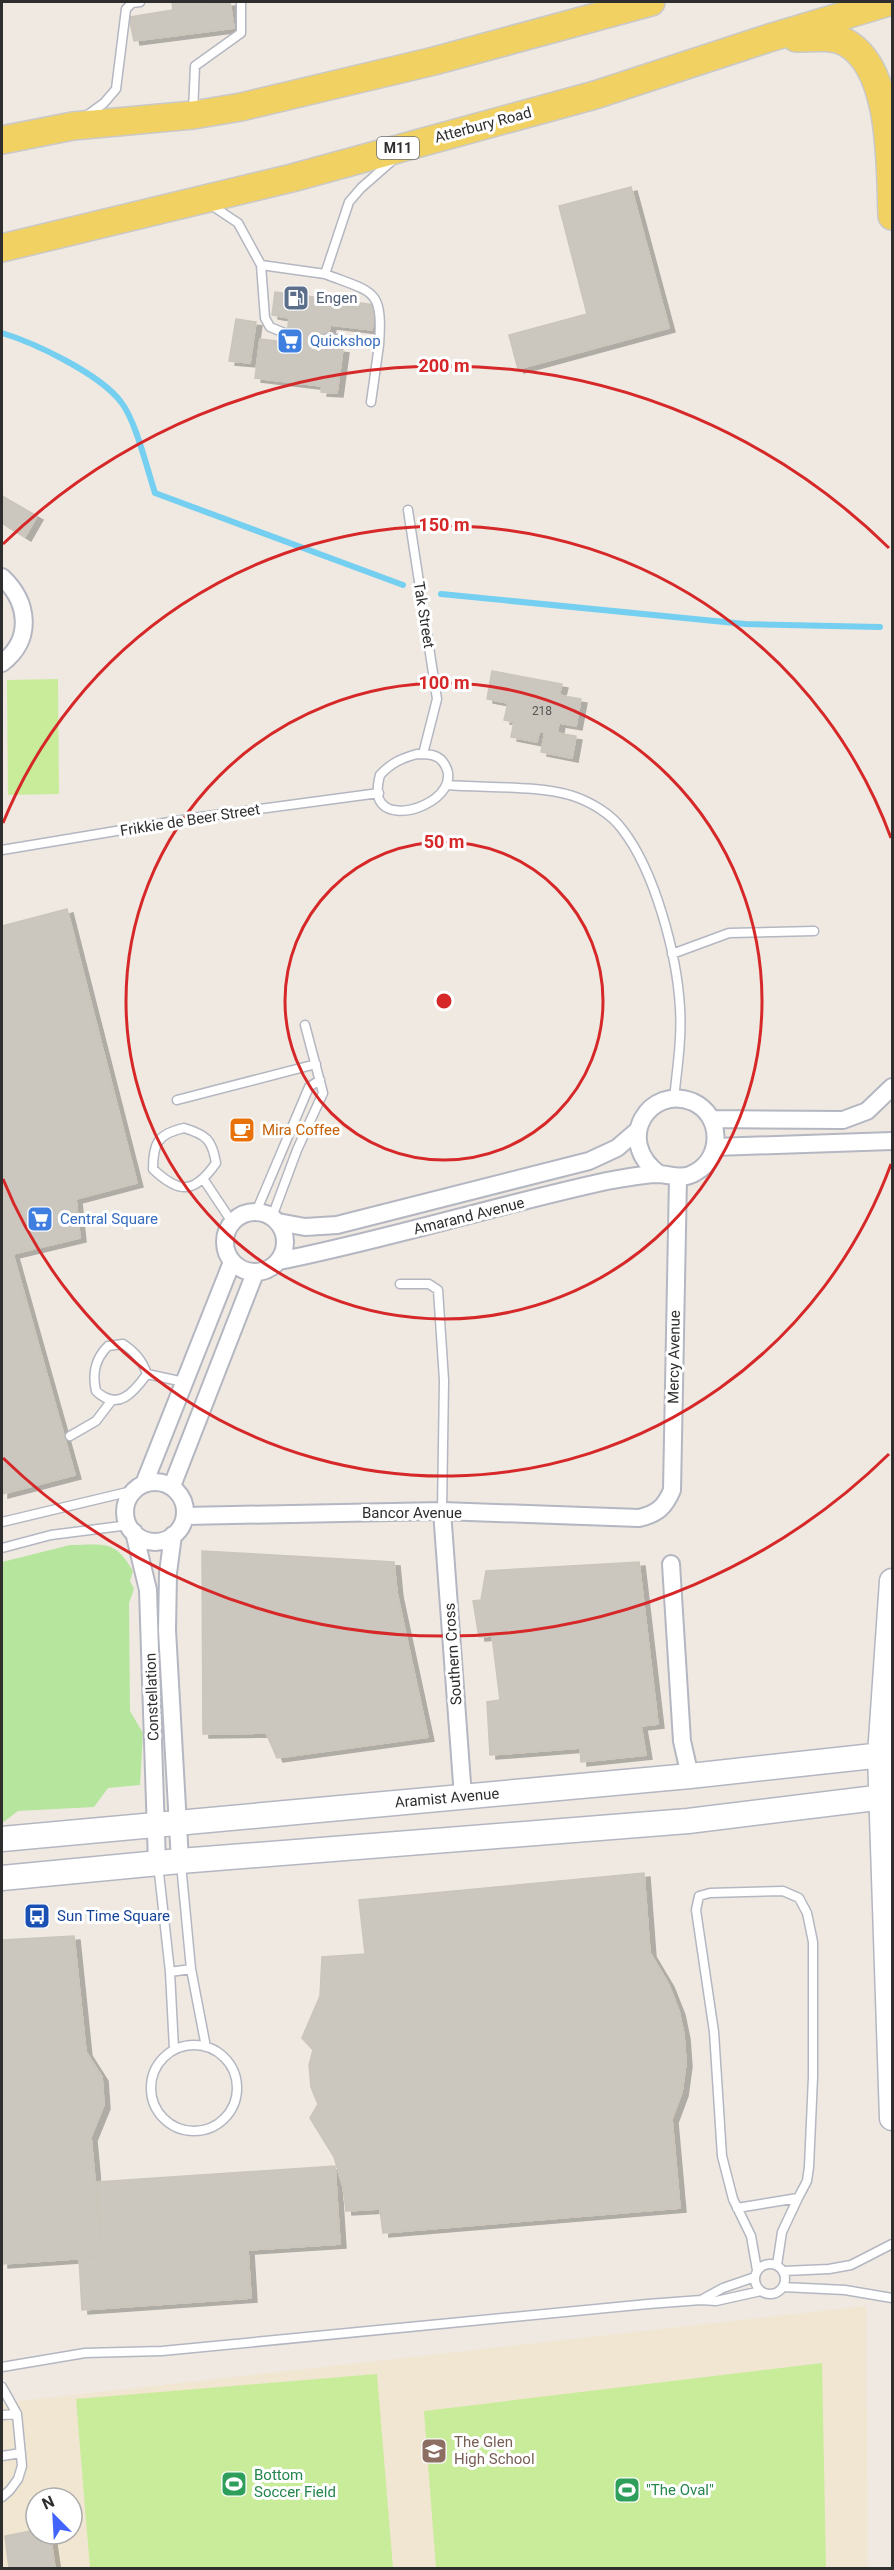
<svg xmlns="http://www.w3.org/2000/svg" width="894" height="2570" font-family="Roboto,sans-serif">
<defs>
<filter id="shadow"><feDropShadow dx="6" dy="4" stdDeviation="0" flood-color="#0004"/></filter>
</defs>
<rect width="100%" height="100%" fill="#efe9e1"/>
<path fill="#f0e6d1" fill-rule="evenodd" d="M866,2306L868,2568H2V2403ZM36,2498H72V2534H36Z"/>
<path fill="#b6e59e" d="M70,1545C105,1545 114,1539 133,1571L130,1581L134,1589L129,1603L130,1711L143,1733L140,1785L108,1788L94,1807L18,1811L2,1823V1562Z"/>
<path fill="#c9ec9a" d="M58,679L59,794L8,795L7,680Z
M822,2363L826,2568H436L424,2411Z
M377,2374L393,2568H90L76,2399Z"/>
<g fill="none" stroke-linecap="round" stroke-linejoin="round">
<path stroke="#75cff0" stroke-width="6" d="M2,333C35,343 100,374 121,402C136,421 147,469 155,493L403,585
M441,594L745,624L880,627"/>
</g>
<path fill="#cbc7bf" stroke="#cbc5ba" stroke-width="1.5" filter="url(#shadow)" d="M172,2H214V3L230,2L234,28L134,41L129,17L173,10Z
M631,187L669,328L518,369L509,335L587,314L559,206Z
M275,292L375,305L372,330L330,325L327,347L286,342L289,318L272,315Z
M236,319L256,322L250,363L229,361Z
M260,339L343,349L337,393L321,392L322,386L255,378Z
M2,496L37,516L25,537L2,523Z
M492,671L562,684L559,695L581,699L576,726L559,723L557,733L576,736L572,758L541,752L545,732H539L537,742L511,737L514,722L504,720L508,703L487,699Z
M67,909L137,1183L76,1199L80,1238L13,1254L75,1475L2,1494V926Z
M202,1551L394,1562L397,1593L428,1737L277,1758L266,1733L203,1734Z
M639,1562L658,1724L641,1726L646,1755L581,1762L580,1748L490,1755L487,1702L500,1700L492,1636L479,1637L473,1601L481,1600L486,1571Z
M644,1873L650,1953L668,1983L679,2011L684,2035L686,2063L682,2092L672,2119L680,2208L383,2233L380,2209L346,2211L343,2187L334,2157L310,2118L318,2104L311,2087L309,2065L313,2050L302,2038L320,1996L322,1957L365,1954L359,1900Z
M74,1936L86,2052L102,2077L104,2105L91,2137L102,2257L2,2264V1940Z
M335,2166L340,2244L248,2250L251,2298L82,2310L79,2258L102,2257L97,2182Z
M36,2530V2534H50L55,2568H9L5,2536Z"/>
<g fill="none" stroke-linecap="round" stroke-linejoin="round">
<g stroke="#b4b7c1" stroke-width="11">
<path id="lane" d="M193,112L195,66L241,33V2
M85,117L104,103L116,89L126,9L132,3L140,2
M211,205L238,223L261,265L325,274L349,202L361,188L394,159
M261,265L265,318L270,327L287,334
M325,274C374,293 383,288 379,345
M328,338L379,345L371,402
M408,510L437,699L423,754
M417,754C429,754 439,754 445,765C464,798 391,828 379,799C376,792 378,783 380,775C391,763 402,758 417,754Z
M447,785C484,788 539,785 573,796C591,802 611,814 622,829C655,871 677,955 680,1008C682,1039 677,1069 674,1099
M2,850L200,817L379,793
M672,954L729,933L814,931
M177,1100L316,1064
M184,1128C207,1135 212,1140 216,1163C195,1193 180,1195 153,1169C153,1144 157,1134 184,1128Z
M204,1180L232,1222
M256,1212L309,1087L320,1080
M272,1217L297,1150L323,1093L305,1025
M400,1284H429L438,1290L444,1380L442,1511
M123,1344C135,1352 142,1360 147,1374C134,1392 118,1412 96,1391C92,1373 95,1359 108,1346Z
M147,1374L184,1382
M70,1436L96,1421L112,1400
M2,1522L136,1490
M2,1548L51,1535L129,1525
M158,1864L170,1972L174,2049
M181,1864L191,1969L206,2047
M170,1972L191,1969
M151 2088a43 43 0 1 1 86 0a43 43 0 1 1-86 0Z
M737,2208L798,2198L807,2181L809,2167L813,2077V1942L807,1913L799,1898L783,1891L710,1893L699,1896L696,1910L714,2032L722,2156L733,2199L751,2236L757,2270
M755 2279a15 15 0 1 1 30 0a15 15 0 1 1-30 0Z
M777,2265L782,2232L798,2198
M784,2271L829,2269L851,2265L892,2244
M783,2287L845,2290L892,2298
M701,2300L723,2288L755,2277
M2,2367L85,2353L162,2351L648,2304L701,2300L716,2301L761,2291
M2,2387L17,2414L22,2466L18,2479L10,2490L2,2497
M2,2415L17,2414
M2,2456L21,2453"/>
</g>
<g stroke="#b4b7c1" stroke-width="20">
<path id="street" d="M2,577C29,602 33,640 2,663
M711,1119L843,1120L867,1111L892,1087
M715,1147L892,1141
M225 1242a30 30 0 1 1 60 0a30 30 0 1 1-60 0Z
M278,1222L305,1227L337,1225L589,1161L617,1148L638,1130
M279,1261C389,1239 497,1205 607,1181C623,1178 640,1175 656,1174C671,1174 682,1181 696,1172C723,1157 722,1115 693,1102C650,1084 613,1140 659,1174
M125 1512a30 30 0 1 1 60 0a30 30 0 1 1-60 0Z
M144,1484L232,1262
M172,1486L255,1273
M442,1511L463,1797
M185,1516L442,1511L639,1518C657,1514 665,1507 672,1490L678,1178
M134,1532L148,1590L157,1863
M173,1535L168,1573L167,1630L180,1861
M671,1564L682,1741L690,1776"/>
</g>
<g stroke="#b4b7c1" stroke-width="27">
<path id="secondary" d="M892,1581L880,1755L892,2118
M2,1839L690,1776L892,1754
M2,1878L180,1861L688,1821L892,1796"/>
</g>
<g stroke="#c9c9c9" stroke-width="30">
<path id="primary" d="M796,38C812,38 830,35 845,42C894,68 890,168 892,216
M2,140L73,126L193,115L241,107L434,61L651,2
M2,248L292,178L595,95L766,39L889,2"/>
</g>
<use href="#lane" stroke="#fff" stroke-width="8"/>
<use href="#street" stroke="#fff" stroke-width="16"/>
<use href="#secondary" stroke="#fff" stroke-width="24"/>
<use href="#primary" stroke="#f2d163" stroke-width="27"/>
</g>
<g fill="none" stroke="#d62828" stroke-width="3">
<circle cx="444" cy="1001" r="159"/>
<circle cx="444" cy="1001" r="318"/>
<path d="M891 1164A476 476 0 0 1 3 1179M3 823A476 476 0 0 1 891 838"/>
<path d="M889 1454A635 635 0 0 1 3 1458M3 544A635 635 0 0 1 889 548"/>
</g>
<defs>
<g id="fuel-square" transform="scale(1.35)"><rect x="-9" y="-9" width="18" height="18" rx="4" fill="#5c6f8a" stroke="#fff"/><path d="M-5.5-6h7V0h2V4h1.3V-2.5L3-4.5l.8-.8L6-3V5H2.5V1h-1V6h-7ZM-4.2-4.7v3.2H.2V-4.7Z" fill="#fff"/></g>
<g id="supermarket-square" transform="scale(1.35)"><rect x="-9" y="-9" width="18" height="18" rx="4" fill="#3f7fe0" stroke="#fff"/><path d="M-6-5.5h2.5l.6 2H6L4.5 2H-2.5L-4.4-4H-6ZM-1.5 3.2a1.3 1.3 0 1 0 .1 0ZM3 3.2a1.3 1.3 0 1 0 .1 0Z" fill="#fff"/></g>
<g id="cafe-square" transform="scale(1.35)"><rect x="-9" y="-9" width="18" height="18" rx="4" fill="#e8710a" stroke="#fff"/><path d="M-5.5-4.5H6V0H3Q3 3.5 0 3.5H-2.5Q-5.5 3.5-5.5 0ZM3-3.2v2h1.7v-2ZM-6 4.5H4V6H-6Z" fill="#fff"/></g>
<g id="bus-square" transform="scale(1.35)"><rect x="-9" y="-9" width="18" height="18" rx="4" fill="#1a4fb4" stroke="#fff"/><path d="M-5-6H5V4H4V6H2V4H-2V6H-4V4H-5ZM-3.5-4V0h7V-4ZM-3.5 1.2v1.5H-2V1.2ZM2 1.2v1.5H3.5V1.2Z" fill="#fff"/></g>
<g id="school-square" transform="scale(1.35)"><rect x="-9" y="-9" width="18" height="18" rx="4" fill="#8d6e63" stroke="#fff"/><path d="M0-5L7-2L0 1L-7-2ZM-4 1L0 2.5L4 1V4Q0 6-4 4Z" fill="#fff"/></g>
<g id="stadium-square" transform="scale(1.35)"><rect x="-9" y="-9" width="18" height="18" rx="4" fill="#2e9e5b" stroke="#fff"/><path d="M0-5a6.5 5 0 1 0 0 10a6.5 5 0 1 0 0-10ZM-3.5-1.8h7v3.6h-7Z" fill="#fff"/></g>
</defs>
<g fill-rule="evenodd">
<use href="#fuel-square" x="296" y="298"/>
<use href="#supermarket-square" x="290" y="341"/>
<use href="#cafe-square" x="242" y="1130"/>
<use href="#supermarket-square" x="40" y="1219"/>
<use href="#bus-square" x="37" y="1916"/>
<use href="#school-square" x="434" y="2451"/>
<use href="#stadium-square" x="234" y="2484"/>
<use href="#stadium-square" x="627" y="2490"/>
</g>
<g text-anchor="middle" stroke-width="6" stroke-linejoin="round" paint-order="stroke">
<g font-size="12" fill="#555452">
<text x="542" y="715">218</text>
</g>
<rect fill="#fff" stroke="#6d6d6d" stroke-width="1.5" x="377" y="137" width="42" height="22" rx="4.5"/>
<g font-size="14" font-weight="bold" fill="#2e2e2e">
<text x="398" y="153">M11</text>
</g>
<g font-size="15" fill="#2e2e2e" stroke="#fff">
<text transform="translate(483 125) rotate(-15)" y="5">Atterbury Road</text>
<text transform="translate(424 615) rotate(81)" y="5">Tak Street</text>
<text transform="translate(190 820) rotate(-9)" y="5">Frikkie de Beer Street</text>
<text transform="translate(469 1216) rotate(-14)" y="5">Amarand Avenue</text>
<text transform="translate(674 1357) rotate(-89)" y="5">Mercy Avenue</text>
<text x="412" y="1518">Bancor Avenue</text>
<text transform="translate(453 1654) rotate(-94)" y="5">Southern Cross</text>
<text transform="translate(152 1697) rotate(-92)" y="5">Constellation</text>
<text transform="translate(447 1798) rotate(-5)" y="5">Aramist Avenue</text>
</g>
<g font-size="15" fill="#4e5e75" stroke="#fff" text-anchor="start">
<text x="316" y="303">Engen</text>
</g>
<g font-size="15" fill="#366cbe" stroke="#fff" text-anchor="start">
<text x="310" y="346">Quickshop</text>
<text x="60" y="1224">Central Square</text>
</g>
<g font-size="15" fill="#c56008" stroke="#fff" text-anchor="start">
<text x="262" y="1135">Mira Coffee</text>
</g>
<g font-size="15" fill="#164399" stroke="#fff" text-anchor="start">
<text x="57" y="1921">Sun Time Square</text>
</g>
<g font-size="15" fill="#785e54" stroke="#fff" text-anchor="start">
<text x="454" y="2447">The Glen<tspan x="454" dy="17">High School</tspan></text>
</g>
<g font-size="15" fill="#27864d" stroke="#fff" text-anchor="start">
<text x="254" y="2480">Bottom<tspan x="254" dy="17">Soccer Field</tspan></text>
<text x="646" y="2495">"The Oval"</text>
</g>
</g>
<circle cx="444" cy="1001" r="9" fill="#d62828" stroke="#fff" stroke-width="3"/>
<g font-size="18" text-anchor="middle" font-weight="bold" fill="#d62828" stroke="#fff" stroke-width="6" stroke-linejoin="round" paint-order="stroke">
<text x="444" y="372">200 m</text>
<text x="444" y="531">150 m</text>
<text x="444" y="689">100 m</text>
<text x="444" y="848">50 m</text>
</g>
<rect width="894" height="2570" fill="none" stroke="#2e2e2e" stroke-width="6"/>
<g transform="translate(54 2516) rotate(336)"><circle r="28" fill="#ffffff" stroke="#ababab" stroke-width="1.5"/>
<path d="M0-4.5L10 22L0 15L-10 22Z" fill="#4264fb"/>
<text y="-9" font-size="16" font-weight="bold" text-anchor="middle" fill="#2e2e2e">N</text>
</g>
</svg>
